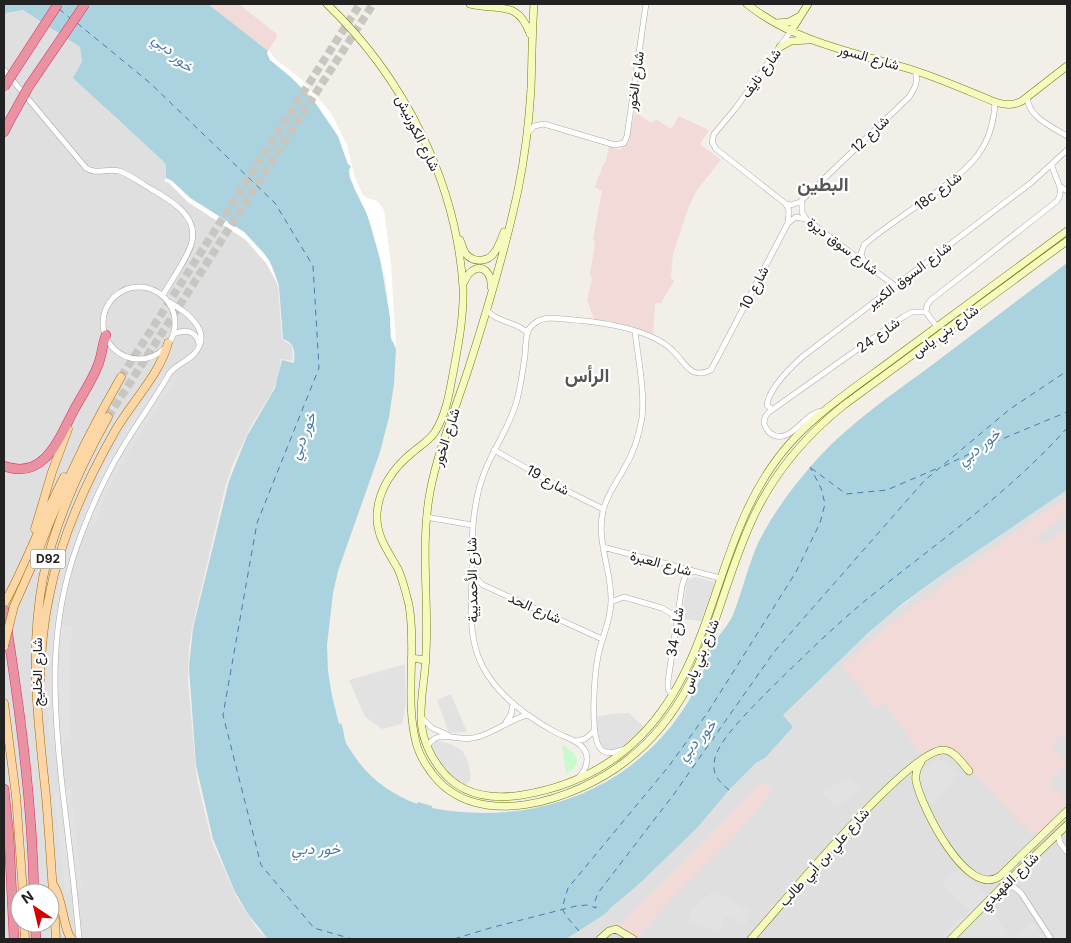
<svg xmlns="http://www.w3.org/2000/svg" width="1071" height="943" font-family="Inter,Vazirmatn,sans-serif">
<rect width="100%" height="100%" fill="#f2efe9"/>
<path fill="#e0dfdf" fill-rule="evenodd" d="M23,10L80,47L82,62L107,110L164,162L166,166V178L190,199L240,231L251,241L270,266L278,286L282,339L292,346L293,361L281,359L278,378L271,394L252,424L233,464L226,484L192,628L189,648L188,683L197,780L212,842L237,898L259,931L269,939H4V16L6,13ZM20,893H50V923H20Z
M1067,490V939H566L605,914L698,827L727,792L756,763L765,758L793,727L782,715L864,637L889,615L946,572Z"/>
<path fill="#f2dad9" d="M208,4H239L278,35L268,51Z
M635,112L651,123L656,119L671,129L679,116L709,130L700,144L721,160L697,190L689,206L673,254L671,277L674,281L661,303H655L653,336L595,322L587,300L592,279L590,274L595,243L593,239L602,191L595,187L603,165L606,161L609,146L619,150L628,143Z
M1066,498L1067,514L1036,537L1043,544L1067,528V731L1051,745L1066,763L1049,783L1067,801L1040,833L1029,832L955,751L940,744L922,756L884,703L875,708L842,665L896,620L941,586L1032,520Z
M762,782L773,790L736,835L672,898L638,938L620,926L625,919L703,843Z"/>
<path fill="#c8facc" d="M562,744C577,755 585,762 566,774Z"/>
<path fill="#e2e2e2" d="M162,373L177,377L134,443L108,491L95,526L84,524L65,578L56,625L72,626L69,667L71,740L50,744L46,700L47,662L53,609L61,575L72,539L103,467L121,435Z
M696,577L715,582L701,621L682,619L686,585L688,580Z
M405,664L406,702L402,724L382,729L365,717L349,680Z
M451,694L467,732L449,733L437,700Z
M629,713L644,727L621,748L608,754L600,749L595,729L596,717L612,714Z
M436,740L451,744L462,750L468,761L471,778L469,782L465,785L459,784L450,777L434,754L430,744Z
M937,758L958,773L932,806L916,780L918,773L925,765L928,767Z
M850,778L860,788L835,808L822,791Z
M71,788L82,888L65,891L54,792Z
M959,869L989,897L945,939H937L970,910L942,885L951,874Z
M714,890L750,912L746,924L726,916L719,932L687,921L693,909Z
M990,907L1009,936L1004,939H956Z
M1033,923L1044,939H1009Z"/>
<path fill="#aad3df" d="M4,4H208L268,51L267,53L314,101L326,116L338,136L348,164L351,166L354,188L367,214L380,259L390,317L391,338L396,348L394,384L389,417L380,452L338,571L333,593L327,645L328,671L332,696L339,724L341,723C344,730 344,736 345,740C346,745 351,750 353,754C368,778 391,794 417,804L418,802L432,806V808C532,827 634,791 688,702C695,690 701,678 705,666C708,659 709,651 713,645C719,634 728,626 733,615C742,592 748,566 758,543C772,515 791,489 811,466C844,428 884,400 924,371C972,335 1019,299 1067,263V490L946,572L902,604L867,634L783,715L793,727L765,758L756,763L729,790L698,827L641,882L613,906L605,914L566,939H268L248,914L234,890L213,839L196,765L189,667L193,628L229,481L247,436L275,388L282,360L294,363C295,351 295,343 283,339L279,286L272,266L264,253L244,232L190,198L172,181L166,178V166L164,162L73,78L82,62L80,47L23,10L6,13L4,16Z"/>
<path fill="#fff" d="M269,50L274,58L301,79L331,113L347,145L355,178L363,195L367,198L377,201L384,210L391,264L396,348L391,338L390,317L385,278L373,231L367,214L350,178L349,170L351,166L348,164L338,136L314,101L298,83L270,60L267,53Z
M166,178L172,181L190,198L244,232L269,260L279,286L266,263L246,240L188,202L169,183L164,181Z"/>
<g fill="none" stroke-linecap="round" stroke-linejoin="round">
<path stroke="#4a7aab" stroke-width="1" stroke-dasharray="6 5" stroke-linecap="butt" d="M59,9L70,18
M77,23L150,83L275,203L313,266L319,368L257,523L223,715L261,865L314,928L352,939
M944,466L990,444L1067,412
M811,468L846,494L887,490L938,468
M729,790C718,781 711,773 715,758C720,738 752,708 766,693C799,661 831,629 866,600C934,545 1008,494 1067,428
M579,931L566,916L562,908L568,888L669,766L708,712L796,572L820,523L825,504L821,488L810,467
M454,939L490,928L576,906L588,905L596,908L595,901L598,893L674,794L774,652L924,481L1010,409L1067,371"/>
<path stroke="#c8c6c1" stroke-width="8" stroke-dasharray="8 4" stroke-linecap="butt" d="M121,377L360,4
M108,417L373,4"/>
<g stroke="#a9a9a9" stroke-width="6">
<path id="street" d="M4,70L86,168C96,175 108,168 119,171C129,174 138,181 146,186C166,198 198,213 192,241C190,255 170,282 163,295
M1027,97C1029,118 1051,126 1067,136
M528,133L534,126L544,124L615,145L624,143L627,136L646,4
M1061,187L1067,191
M802,200V212L806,219L895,286
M786,204L791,205L800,202L909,97C915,88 919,81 915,71
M788,222L789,211L786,204L716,149L712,142L714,134L735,109L791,31
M865,263L861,254L864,245C887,225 914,209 938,191C972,166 993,147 995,102
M103 323a36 36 0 1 1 72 0a36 36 0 1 1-72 0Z
M487,310C497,323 516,321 528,333
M926,312L927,305L931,300L1057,201C1066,189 1054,178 1052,165
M926,312L937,327
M173,334C185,329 196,330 199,344
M772,410L767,405C769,389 790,368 802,357L1032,182L1067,150
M824,411C804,410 791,448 770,433C767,430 765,428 764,423L765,417L769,412L903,317L912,312H926
M494,450L569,492L603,509
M426,517L472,525
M603,547L720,578
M472,574L483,585L602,639
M611,602L624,597L662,608L672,614L676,622
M673,696L668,689V681L682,586L685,577L693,571
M422,718L432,728L448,735
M506,722L511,715L513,703
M576,741L585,739L594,731
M427,747C437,728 456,741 473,738C492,735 508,720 527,715
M625,749C618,751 610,755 603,751C588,743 595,672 598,656C602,637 611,620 611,601C612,571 596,542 603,511C607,494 617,482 625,467C634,452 639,435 642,418C645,390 638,359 635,331
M579,777C586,770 590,758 584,749C578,740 564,737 555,732C524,715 491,691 478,656C469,631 471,603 472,577C472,542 471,510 483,476C492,450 510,427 517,400C521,385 523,370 525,355C526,347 525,336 529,329C534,322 540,319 548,318C584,320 649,325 674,352C686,364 691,380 711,370L788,223L796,217L806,219
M1058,833L1060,843L1067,852
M1002,887H1014L1021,893L1051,939
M79,939C75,888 68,837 62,785C53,702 48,627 77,546C89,512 104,478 123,447C138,422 155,399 169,374C176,364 187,362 194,354C214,332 187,312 169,302"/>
</g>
<g stroke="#707d05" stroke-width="8">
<path id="secondary" d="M327,4C403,77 456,180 463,287C464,314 459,341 454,368C450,389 447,413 435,432C429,441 421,445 413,452C394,467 378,489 377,515C376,536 388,551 398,569C403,580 406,593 409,605C417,652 404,700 417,746C420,756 425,764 431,772C476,835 577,799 626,761C707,699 712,607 752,520C773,474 804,437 844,405L1067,241
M470,4C500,11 518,0 530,34
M534,4C532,32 532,60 531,89C529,123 525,156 518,190C505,251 487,311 468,370C455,410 438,450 430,492C420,546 429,599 426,653C425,696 409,727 439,767C459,795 490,800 522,795C559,789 594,775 623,752C722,673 707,535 791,442C821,409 860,384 896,357C953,315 1010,273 1067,231
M747,4C794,42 856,53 913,70C941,79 968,91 995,102C1005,105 1013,106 1022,101L1067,66
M777,23L789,22L800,16
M791,31L808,4
M780,47L791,41L808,40
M460,240C462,244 463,250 466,254C473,263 488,262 494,253C499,247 501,239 504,232
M463,284C465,280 468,273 472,271C484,262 492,276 491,287
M411,658L426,660
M921,762C917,768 915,774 916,781C921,806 967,900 1000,876L1067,811
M600,939L609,931L616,929L633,939
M751,939C779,908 909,749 943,750C954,750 962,763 969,771
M951,939L1002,887L1067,825"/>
</g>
<g stroke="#a06b00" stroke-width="9">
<path id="primary" d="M35,529L52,472L68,429
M38,552C61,491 88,434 121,377
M4,604C27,563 42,519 64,477
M40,680C41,652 43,625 49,597C60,539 86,482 115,431C131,403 160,374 168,343
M4,703L16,796L23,893
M54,886C63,900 64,933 72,939
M24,923L25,939
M56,939C53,891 50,844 46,796C38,721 29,653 43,578C55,521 80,467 108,417"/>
</g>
<g stroke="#dc2a67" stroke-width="10">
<path id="highway" d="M4,132L10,120
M4,466C45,481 59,438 74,410C82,395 92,381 98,365C102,356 102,345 106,335
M4,609C19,703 32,797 34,893
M4,789L9,837L14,939
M35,923L36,939"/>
</g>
<use href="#street" stroke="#fff" stroke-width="5"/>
<use href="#secondary" stroke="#f7fabf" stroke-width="7"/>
<use href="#primary" stroke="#fcd6a4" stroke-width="8"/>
<use href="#highway" stroke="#e892a2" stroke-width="9"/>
<g stroke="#a06b00" stroke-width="9" stroke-linecap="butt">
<path id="primary-bridge" d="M4,646L14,606L38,552"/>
</g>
<g stroke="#dc2a67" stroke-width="10" stroke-linecap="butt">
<path id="highway-bridge" d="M4,87L58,4
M10,120L29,86L85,4"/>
</g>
<use href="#primary-bridge" stroke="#fcd6a4" stroke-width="8"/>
<use href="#highway-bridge" stroke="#e892a2" stroke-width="9"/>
</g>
<g text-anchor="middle" stroke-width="4.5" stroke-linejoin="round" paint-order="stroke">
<rect fill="#fff" stroke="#646464" stroke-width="1" x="30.5" y="549.5" width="35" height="19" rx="4"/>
<g font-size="12" font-weight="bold" fill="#222">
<text x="48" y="563">D92</text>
</g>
<g font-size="14" fill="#222" stroke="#fff">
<text transform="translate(869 57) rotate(16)" y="5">شارع السور</text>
<text transform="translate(761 73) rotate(-54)" y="5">شارع نايف</text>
<text transform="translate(635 81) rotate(-82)" y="5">شارع الخور</text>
<text transform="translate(418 133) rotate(64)" y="5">شارع الكورنيش</text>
<text transform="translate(870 134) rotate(-44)" y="5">شارع 12</text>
<text transform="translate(938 191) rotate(-37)" y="5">18c شارع</text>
<text transform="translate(843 246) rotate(37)" y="5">شارع سوق ديرة</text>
<text transform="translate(909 275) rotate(-37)" y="5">شارع السوق الكبير</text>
<text transform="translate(754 288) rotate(-63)" y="5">شارع 10</text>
<text transform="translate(945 331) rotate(-36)" y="5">شارع بني ياس</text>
<text transform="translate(878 335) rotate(-36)" y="5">شارع 24</text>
<text transform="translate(446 437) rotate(-72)" y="5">شارع الخور</text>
<text transform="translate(548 480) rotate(29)" y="5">شارع 19</text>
<text transform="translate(661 563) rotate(15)" y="5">شارع العبرة</text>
<text transform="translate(472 580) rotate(-91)" y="5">شارع الأحمديية</text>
<text transform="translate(535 608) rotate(24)" y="5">شارع الحد</text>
<text transform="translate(675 632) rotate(-81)" y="5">شارع 34</text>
<text transform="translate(700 656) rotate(-68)" y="5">شارع بني ياس</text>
<text transform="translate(37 672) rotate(-90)" y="5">شارع الخليج</text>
<text transform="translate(824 857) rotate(-48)" y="5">شارع علي بن أبي طالب</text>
<text transform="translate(1009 881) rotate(-44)" y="5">شارع الفهيدي</text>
</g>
<g font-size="15" font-style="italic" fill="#4a7aab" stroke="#fff">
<text transform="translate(173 53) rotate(42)" y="5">خور دبي</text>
<text transform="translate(303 436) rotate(-68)" y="5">خور دبي</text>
<text transform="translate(979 447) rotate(-38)" y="5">خور دبي</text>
<text transform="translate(697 740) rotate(-47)" y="5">خور دبي</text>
<text x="316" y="854">خور دبي</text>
</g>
<g font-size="19" font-weight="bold" fill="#555" stroke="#fff">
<text x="823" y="191">البطين</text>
<text x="587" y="382">الرأس</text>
</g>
</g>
<rect width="1071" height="943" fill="none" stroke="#222222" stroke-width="10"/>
<g transform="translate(35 908) rotate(325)"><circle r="24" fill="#ffffff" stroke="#a7a7a7"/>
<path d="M0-4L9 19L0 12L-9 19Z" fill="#d40000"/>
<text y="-8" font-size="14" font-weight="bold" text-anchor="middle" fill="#222222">N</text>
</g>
</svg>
